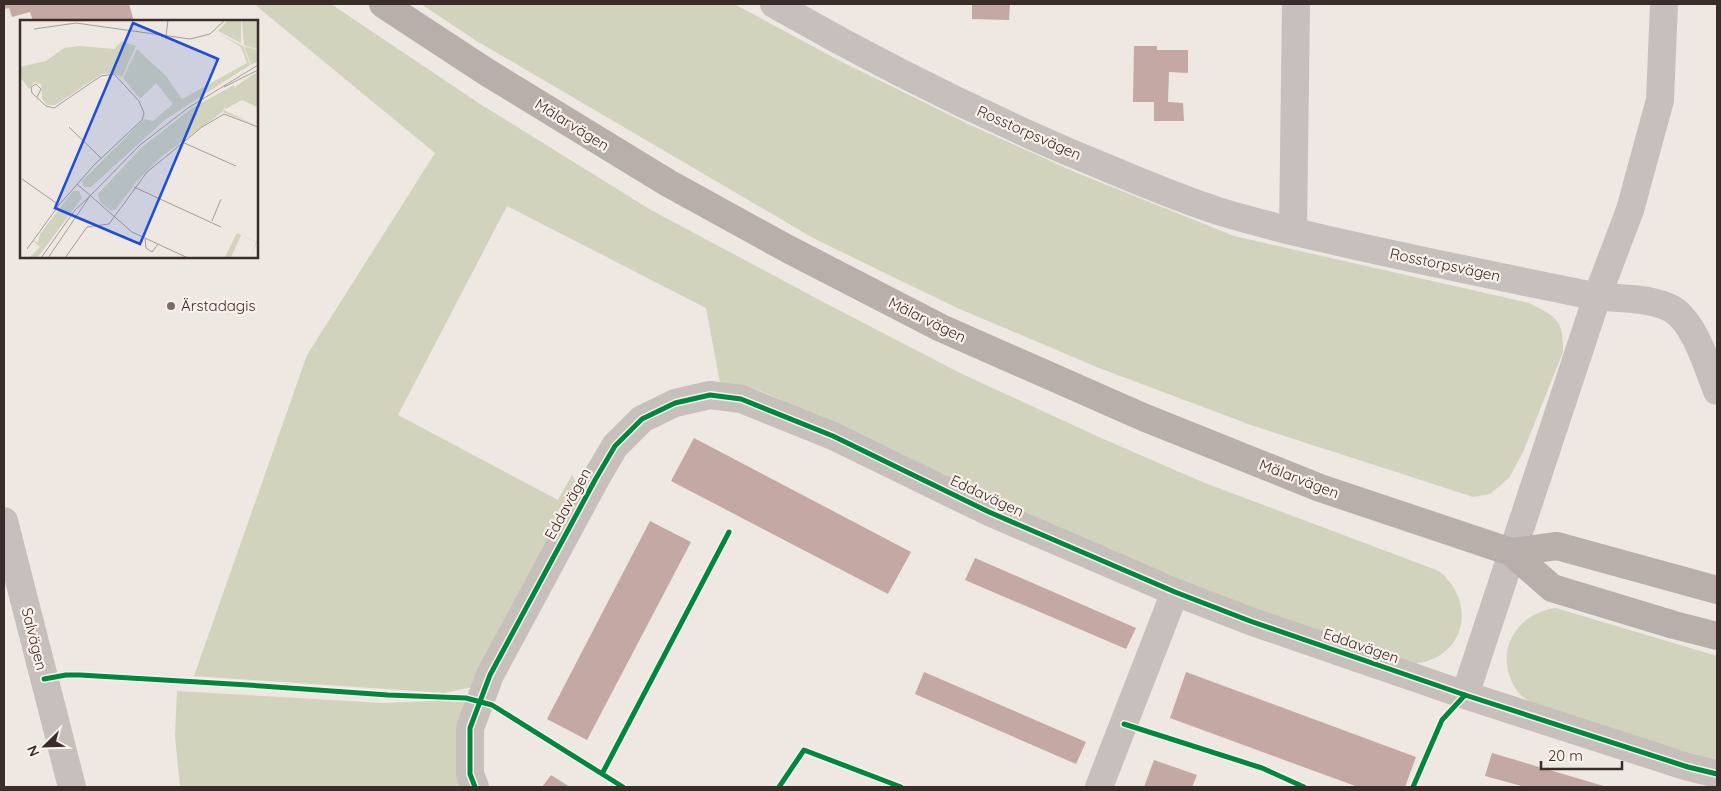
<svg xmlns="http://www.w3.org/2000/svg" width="1721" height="791" font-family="Quicksand,sans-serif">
<rect width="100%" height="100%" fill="#eee7e2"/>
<path fill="#d2d3bc" d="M254,4H331L480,104L651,210L827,304L960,373L1101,438L1205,483L1439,571C1480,605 1463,662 1410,664L1242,604L1082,539L768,394L745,386L720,383L706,308L507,206L398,415L558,500L572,475L578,487L472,687L445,693L194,676L307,355L435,153Z
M421,4H734L842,62L966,123L1077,173L1234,236L1529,303C1556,317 1564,320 1563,352L1523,452L1509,478L1490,494L1473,497L1461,493L1251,425L1099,368L955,307L813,238L475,40Z
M1556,608L1717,656V761L1545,709C1533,704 1520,698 1514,686C1494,650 1517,613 1556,608Z
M177,691L382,703L467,700L461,787H180L175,736Z"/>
<path fill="#c3a8a3" d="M4,4H129L134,21H33L30,12L12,17L9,8L4,9Z
M972,4H1010L1009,20L972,19Z
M1134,46H1157V50H1188V73L1169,72L1168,102L1183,103L1184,121H1154V102H1133Z
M694,438L911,552L888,594L671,481Z
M650,521L691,542L587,740L547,719Z
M975,558L1136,628L1126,649L965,580Z
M924,672L1086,742L1076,764L915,694Z
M1186,672L1416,757L1405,787H1358L1170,718Z
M1492,753L1607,787H1525L1485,776Z
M1154,760L1197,775L1192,787H1144Z
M551,775L570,787H542Z"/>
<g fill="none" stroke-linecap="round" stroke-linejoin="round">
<path stroke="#c7bfbb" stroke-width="28" d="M774,4C870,59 969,109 1071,153C1120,173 1168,195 1218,211C1243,219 1269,225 1295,232C1392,255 1490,275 1589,295C1614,300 1649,296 1672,309C1695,323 1707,366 1717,391
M1293,231L1296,4
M4,521L72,787
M1465,695L1597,297L1630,210L1660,100L1664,4
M475,787L470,774V728L490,675L595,480L615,446L642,419L675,403L710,395L741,399L833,436L989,512L1175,592L1250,621L1465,695L1688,767L1717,774
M1099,787L1175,592"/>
<path stroke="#b8afab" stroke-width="28" d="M383,4L485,71L668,183L786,248L941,328L1143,417L1320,488L1511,552L1552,588L1674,625L1717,636
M1511,552L1557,546L1717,590"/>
<g stroke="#fbf1ea" stroke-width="8">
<path id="cycleway" d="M44,679L66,675H80L248,685L388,695L466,698L492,705L623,787
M1124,724L1262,768L1304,787
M602,774L729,532
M475,787L470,774V728L490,675L595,480L615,446L642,419L675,403L710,395L741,399L833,436L989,512L1175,592L1250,621L1465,695L1688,767L1717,774
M779,787L804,750L901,787
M1413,787L1442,720L1465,695"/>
</g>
<use href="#cycleway" stroke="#00873e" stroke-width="5"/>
</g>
<circle fill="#786d6a" stroke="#fbf1ea" stroke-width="2" cx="171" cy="306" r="5"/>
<g text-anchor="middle" stroke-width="4.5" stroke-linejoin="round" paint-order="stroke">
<g font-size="15" fill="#392c29" stroke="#fbf1ea">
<text transform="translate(572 125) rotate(32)" y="5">Mälarvägen</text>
<text transform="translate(1029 133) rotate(24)" y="5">Rosstorpsvägen</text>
<text transform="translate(1445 265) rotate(12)" y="5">Rosstorpsvägen</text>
<text transform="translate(927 320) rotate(26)" y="5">Mälarvägen</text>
<text transform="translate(1299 479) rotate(21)" y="5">Mälarvägen</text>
<text transform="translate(987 496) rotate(25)" y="5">Eddavägen</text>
<text transform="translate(568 504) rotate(-61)" y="5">Eddavägen</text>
<text transform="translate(34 639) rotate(76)" y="5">Salvägen</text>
<text transform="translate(1361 646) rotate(19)" y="5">Eddavägen</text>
</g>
<g font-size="15" fill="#392c29" stroke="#fbf1ea" text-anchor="start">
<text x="181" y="311">Ärstadagis</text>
</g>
</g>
<g transform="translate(20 20)">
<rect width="238" height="238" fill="#eee7e2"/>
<path d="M208,0H221V23L198,11ZM222,0H237V29L224,25ZM201,15L223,26L230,45L146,99L71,167H64L62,161L124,99L133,101L153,84L136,63L120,79L103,58L117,29L146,56L162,79L227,43L221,27ZM102,21L116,26L102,57L92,53L82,54L35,85H27L22,79L21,64L14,62L9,69L0,57V47L26,41L44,28L60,26L94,29ZM224,26L237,30V42L231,45ZM237,52V87L222,80L204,90L237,106L203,92L216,66ZM214,65L215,70L202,92L141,137L117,161L96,189L91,191L80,182L78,174L122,127L172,88ZM53,171H59L62,178L18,237L9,238L20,227L13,221L18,222L20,214ZM217,213L237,222L230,237L236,222L221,215L211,237H205Z" fill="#d2d3bc"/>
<path fill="none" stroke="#a69c98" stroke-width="1" d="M14,9L56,3L170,19L190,14L205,0M146,16L148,0M204,67L238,50M49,107L81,138M162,122L216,146M2,159L39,185M57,164L112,212L168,238M114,167L201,207M192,201L201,179M125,219L126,228L132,232L138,224M7,229L39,185L74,145L122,100L124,93L119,81L94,54L81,56L34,88L26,86L12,73L11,67L16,64L21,69L17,77M21,238L55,190L70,176M28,238L70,176L120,125L168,88L238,45M45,238L67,207L89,204L127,152L182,107L204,94L238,107"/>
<path fill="#1d4ed8" fill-opacity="0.15" stroke="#1d4ed8" stroke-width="2.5" d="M113,3L198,39L120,224L35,188Z"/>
<rect width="238" height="238" fill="none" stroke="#392c29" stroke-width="2.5"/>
</g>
<rect width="1721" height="791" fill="none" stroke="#392c29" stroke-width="10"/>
<g transform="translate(45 746) rotate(247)" stroke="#fbf1ea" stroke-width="4" paint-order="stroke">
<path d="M0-4L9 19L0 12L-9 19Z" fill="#392c29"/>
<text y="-8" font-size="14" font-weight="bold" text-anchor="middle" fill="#392c29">N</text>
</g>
<path d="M1541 761v8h81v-8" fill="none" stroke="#392c29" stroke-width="2.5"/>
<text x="1548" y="761" font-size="15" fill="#392c29" stroke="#fbf1ea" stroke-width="4" paint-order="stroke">20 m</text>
</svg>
